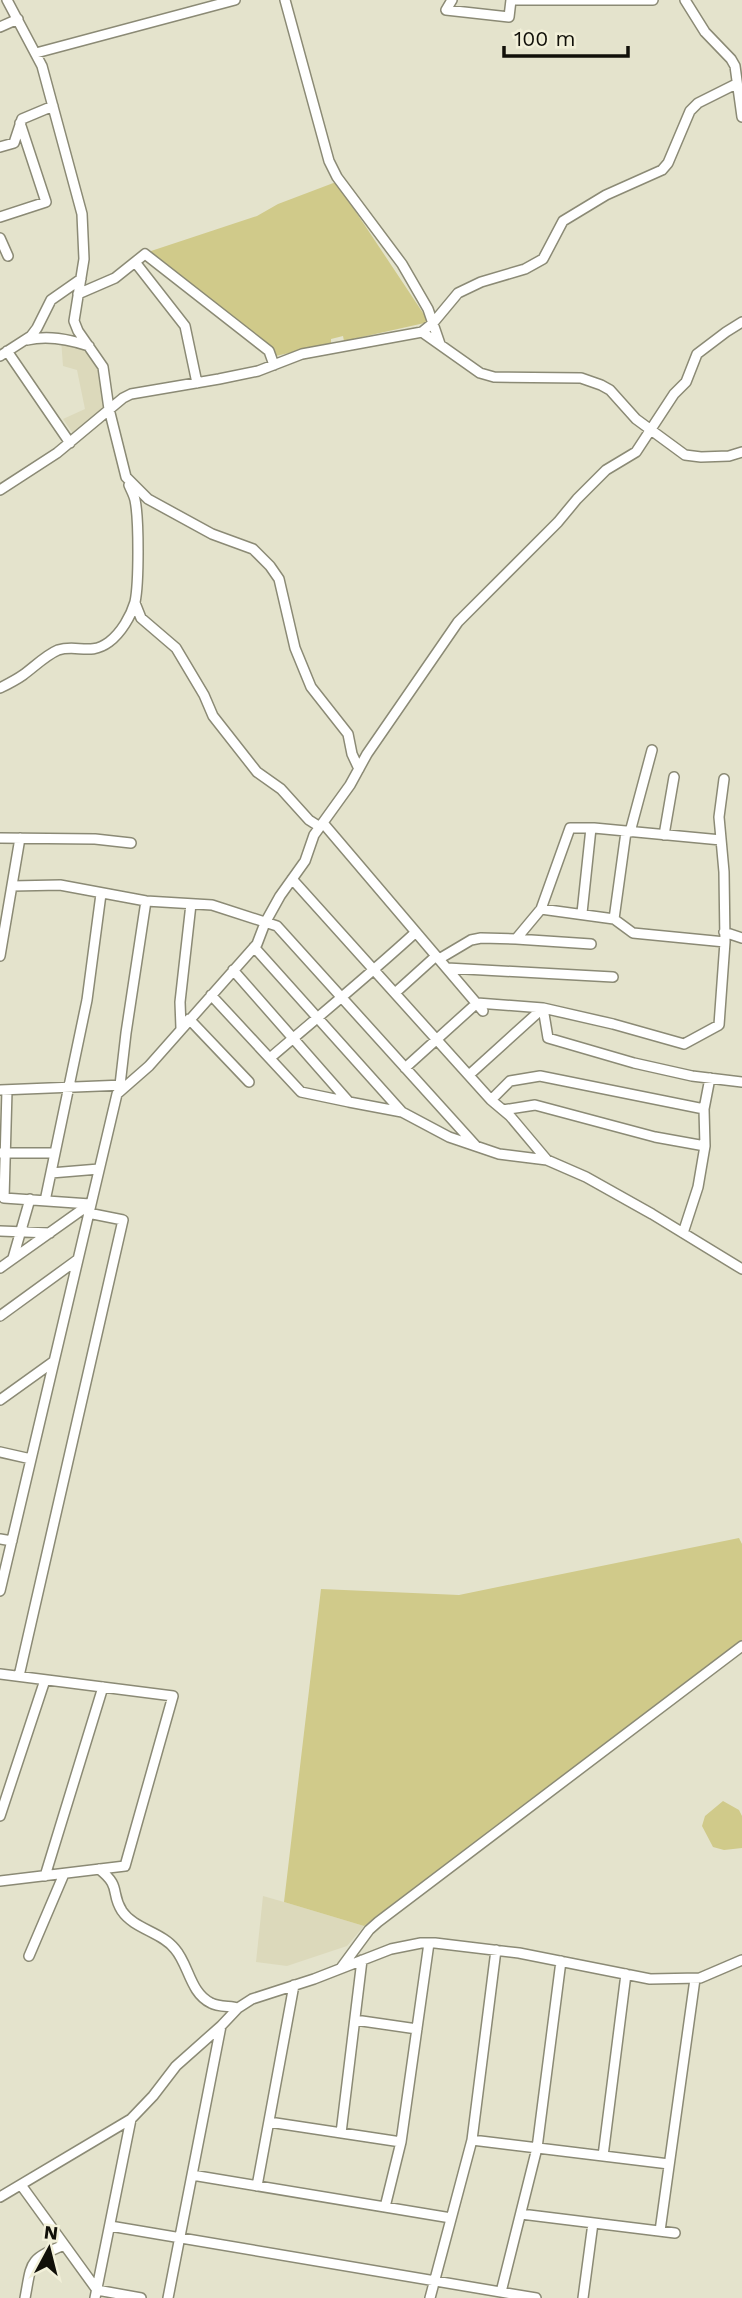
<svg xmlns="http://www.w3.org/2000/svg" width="742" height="2298" font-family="'Work Sans',sans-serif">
<rect width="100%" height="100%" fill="#e4e3cc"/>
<path fill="#dcd9bb" d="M61,339L90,346L103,367L109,409L76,438L63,419L85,409L77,370L63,366Z
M263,1896L284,1902L364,1926L347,1946L287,1966L256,1962Z"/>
<path fill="#d0ca8a" d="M336,182L429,322L344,341L343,336L331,339V343L276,356L274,350L148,252L257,216L278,204Z
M739,1538L742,1544V1640L364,1926L284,1902L321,1589L459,1595Z
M723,1801L739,1810L742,1816V1848L724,1850L713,1847L702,1826L705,1816Z"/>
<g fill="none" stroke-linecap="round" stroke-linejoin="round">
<g stroke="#8b8a75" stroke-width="12">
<path id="minor" d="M7,0L42,66L82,214L84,259L74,321L78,331L103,367L109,409L126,477L148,499L212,534L253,549L270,566L279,579L295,648L311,687L348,734L352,754L359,769
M285,0L329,161L337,177L402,264L428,309L440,344
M452,0L446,10L509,17L511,0H653
M685,0L705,32L731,59L735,66L742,117
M0,27L18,19
M36,53L235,0
M0,147L14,143L22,119L53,106
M0,217L46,202L20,123
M0,238L8,256
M78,294L115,278L135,262
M422,332L480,373L494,377L581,378L601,385L610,390L636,419L685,455L701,457L729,456L742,452
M27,340C48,335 68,339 89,346
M7,351L70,443
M0,356L31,336L37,328L51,300L81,279
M197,383L185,326L135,262L145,254L269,351L274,365
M0,490L57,453L123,398L131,394L219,379L258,371L302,354L422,332L433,323L458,293L481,282L525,269L543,259L563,221L606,195L662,170L668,163L690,111L698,103L736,84
M135,603L141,618L176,648L204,695L213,716L257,772L281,789L309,820L320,827
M0,688C8,684 16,680 23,675C34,667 46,655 58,650C77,644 90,656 109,642C121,633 131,616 135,602C139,583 139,519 135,500C134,495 131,490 129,485
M323,823L483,1011
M630,832L652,750
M664,835L674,777
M0,838L95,839L131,843
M292,879L491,1100L510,1116L547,1160L586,1177L652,1214L742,1269
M12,886L60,885L146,901L212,905L277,926L476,1146
M541,909L570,828H594L721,840
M582,913L591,828
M614,919L626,832
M724,932L742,938
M516,939L591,944
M254,947L402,1112L449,1137L499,1154L547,1160
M0,956L20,838
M439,959L471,940L481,938L516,939L541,909L614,919L633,933L725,942
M447,968L613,977
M233,970L349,1102L402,1112
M395,993L436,956
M211,995L301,1092L349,1102
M543,1008L548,1038L634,1063L692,1076L742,1082
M189,1019L249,1082
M181,1028L180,1002L191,904
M270,1058C319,1016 368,976 416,932
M405,1068L477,1003L543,1008L613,1024L684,1044L719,1025L725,942L724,872L719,817L724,779
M469,1075L543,1008
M120,1085L126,1033L146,901
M0,1090L124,1085
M7,1090L4,1198L90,1204
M491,1100L510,1081L540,1076L704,1109
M503,1110L535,1105L655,1137L705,1146
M1,1153H55
M51,1173L99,1169
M45,1201L87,1000L101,894
M0,1231L50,1233
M683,1233L698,1187L705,1146L704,1109L710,1078
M13,1258L30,1199
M0,1268L90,1204
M0,1316L77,1260
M0,1400L53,1362
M0,1452L31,1459
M0,1539L12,1541
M0,1591L117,1094L149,1066L257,944L265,923L280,896L305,861L314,835L350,785L367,754L458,622L558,522L577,499L606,470L636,452L674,394L686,382L697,354L726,332L742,322
M0,1674L173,1696L125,1866L0,1881
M19,1676L123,1220L88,1213
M0,1816L45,1680
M99,1869C122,1887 110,1892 122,1911C134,1929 162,1932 175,1949C189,1965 190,1993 211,2003C218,2007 230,2006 238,2008
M45,1876L103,1687
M29,1956L64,1874
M341,1968L369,1930L378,1922L742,1646
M355,2020L417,2029
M269,2122L401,2142
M341,2133L362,1960
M472,2140L669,2164
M603,2156L626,1974
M192,2175L451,2218
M21,2185L97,2290L141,2298
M257,2186L294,1985
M0,2197L131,2119L153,2096L176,2066L221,2026L238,2008L252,1999L314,1979L391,1949L421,1943H435L519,1953L650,1979L700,1978L742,1960
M385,2207L401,2142L429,1943
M521,2214L675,2233
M110,2226L536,2298
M660,2231L695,1979
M501,2292L537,2148L561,1961
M25,2298C32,2261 28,2260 64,2245
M95,2298L131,2119
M168,2298L221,2026
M430,2298L472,2140L496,1950
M583,2298L593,2223"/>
</g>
<use href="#minor" stroke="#fff" stroke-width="9"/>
</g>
<g transform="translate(49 2249) rotate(7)" stroke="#f2f0d9" stroke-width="5" paint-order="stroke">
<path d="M0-5L12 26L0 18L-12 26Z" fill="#111009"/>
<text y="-10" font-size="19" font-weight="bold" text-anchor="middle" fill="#111009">N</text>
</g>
<path d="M504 46v10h124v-10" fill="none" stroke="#111009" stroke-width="3.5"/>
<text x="514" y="46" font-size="21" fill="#111009" stroke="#f2f0d9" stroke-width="5" paint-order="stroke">100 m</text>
</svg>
